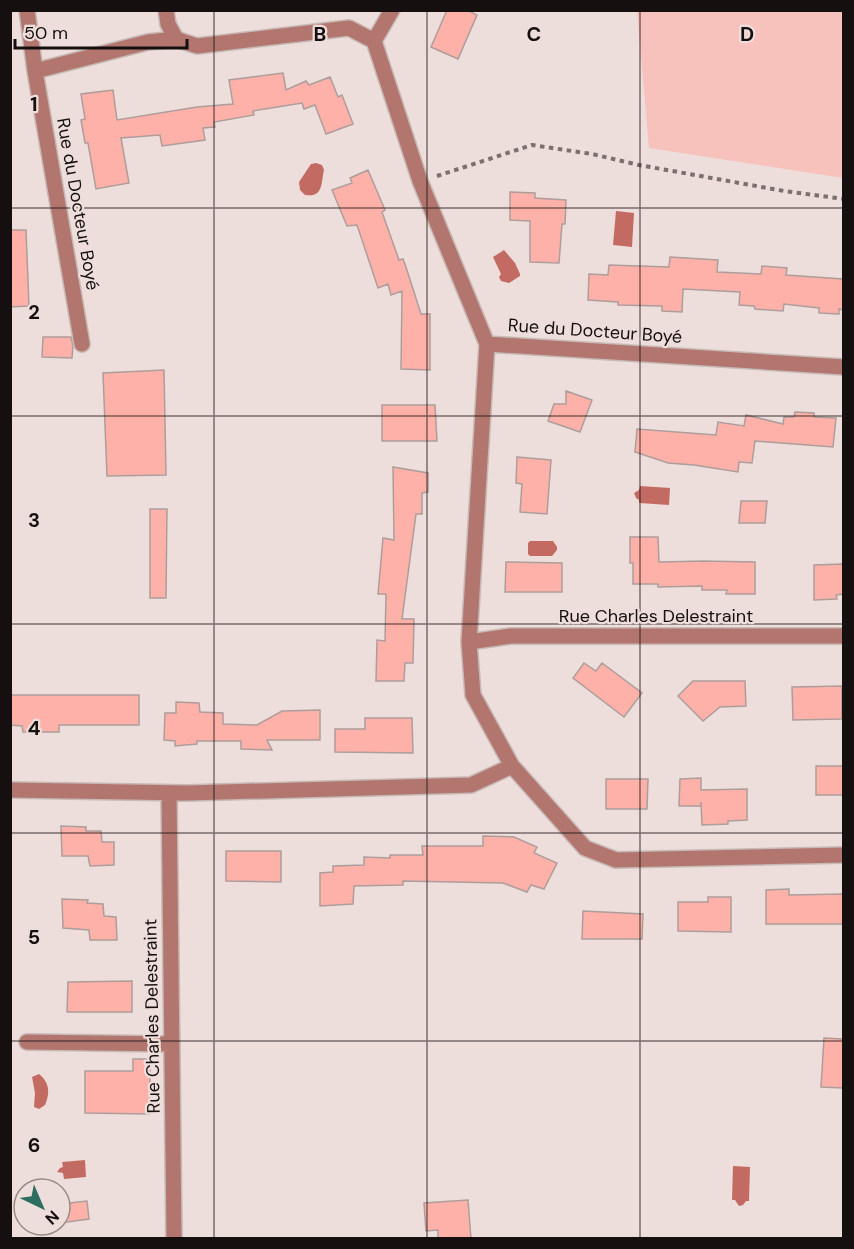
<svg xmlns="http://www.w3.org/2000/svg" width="854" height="1249" font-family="'DM Sans',sans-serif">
<rect width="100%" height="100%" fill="#eededb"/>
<path fill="#f7c2bc" d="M637,11H843V178L649,148Z"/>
<path fill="#c36b62" d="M316,163L322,165L324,170C321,182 324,198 305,195L300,190L299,182L311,164Z
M616,211L634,213L632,247L613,245Z
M504,250L515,263L520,274V276L509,283L501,281L499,277L501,274L493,257Z
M640,486L670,488L669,505L639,503V500L636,498L634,493L639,490Z
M530,541H553L557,547V550L552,556H530L528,554V543Z
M39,1074C50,1083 50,1093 45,1105L39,1109L34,1107L35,1093L32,1077Z
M85,1160L86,1177L64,1179L63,1173L57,1172L60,1168L63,1167L62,1162Z
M733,1166L750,1167L749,1201H746L743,1205L739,1206L735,1200H732Z"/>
<path fill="#fdb1a8" stroke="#ad9d9b" stroke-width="1.5" d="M447,10H467L477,15L458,59L431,47Z
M283,73L286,90L306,81L309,85L330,77L338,97L342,95L353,124L326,134L315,105L304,109L302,103L253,111L254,115L214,122L215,127L203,128L205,140L162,146L160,135L121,138L129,183L96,189L88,143H85L81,120L85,119L81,94L113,90L117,120L197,107L233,104L229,80Z
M368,170L385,210L382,212L399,260L403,259L406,267L421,314H430V370L401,369L402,291L391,295L388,284L378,288L357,225L347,226L332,190L352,183L350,178Z
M510,192L535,193V198L566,200L565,224H562L559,263L530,262V221L510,220Z
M10,230H26L29,306L10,307Z
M670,257L718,260L717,272L761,274L762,266L787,268L786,275L843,279V310L839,309V314L819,313V308L784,304L783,311L755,309L754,306L739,305L740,292L683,289L682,312L662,311V306L618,305V302L588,300L589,274L608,275L609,265L669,267Z
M43,337H71L73,346L72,358L42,357Z
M164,370L166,475L107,476L103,373Z
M566,391L592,400L580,432L548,421L554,404H566Z
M382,405H435L437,441H382Z
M795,412L814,413V417L836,418L833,447L755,441L752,463L739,462L738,472L694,465L668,463L635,452L637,429L716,435L718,422L744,426L746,415L783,424L784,417H794Z
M517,457L551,460L547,514L520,512L522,484L516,483Z
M393,467L428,473V492L422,493V514H416L402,619H414L413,663H405L404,681H376L377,640L385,641L386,594H378L383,538L394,540Z
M741,501H767L765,523H739Z
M150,509H167L166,598H150Z
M630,537H658L659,562L703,561L755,562V594H726L727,590H702V586L658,587V584H633V563H630Z
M506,562L562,563V592H505Z
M843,564V594L836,595L837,599L814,600V565Z
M584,663L596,671L602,663L642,693L624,717L573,678Z
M693,681H745L746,706L720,707L703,721L678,696Z
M842,686V719L793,720L792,687Z
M10,695H139V725H59V732H23L22,726L10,725Z
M176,702L199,703L200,712L223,713V724L257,725L282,711L320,710V740H267L272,750L241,749V741H197V744L175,746V741L164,740L165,713H176Z
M365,718H412L413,753L335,752V729H365Z
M816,766H843V795H816Z
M701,778V790L747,789V820L728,821V824L702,825L701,802V806H679L680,779Z
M606,779H648L647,809H606Z
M61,826L86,827V831H101L102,842H114V865L90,866L88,856H62Z
M483,836L514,837L537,847L534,853L557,863L544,889L531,885L527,892L503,883L403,881V885L354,886L353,904L320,906V873L333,872V866L364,865V857L390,858V855H423L422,846H483Z
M226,851H281V882L226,881Z
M789,889V895L843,894V924H766V890Z
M708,897H731V932L678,931V902H708Z
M62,899L88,900L87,903L103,904L104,916L116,917L117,940H90L89,930L63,928Z
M583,911L643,914L642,939H582Z
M132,981V1012H67L68,982Z
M824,1038L843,1039V1088L821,1087Z
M133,1059H150V1114L85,1113V1071H133Z
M468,1200L471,1239H438V1230L426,1231L424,1203Z
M87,1201L89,1219L60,1223V1204Z"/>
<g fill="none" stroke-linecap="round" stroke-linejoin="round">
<g stroke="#c7b9b6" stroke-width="18">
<path id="minor" d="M27,10L35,71L82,344
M166,10L168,24L176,39
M374,41L392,10
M35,71L148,42L176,39L197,46L349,28L374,41L420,181L487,344L844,367
M487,344L469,642L473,695L512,766L585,848L616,860L844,855
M469,642L511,636H844
M10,790L188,793L471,785L512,766
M169,793L174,1238
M27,1042L172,1044"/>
</g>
<path stroke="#7a706e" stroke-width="4" stroke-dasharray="4.5 4.5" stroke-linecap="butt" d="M437,176L532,145L592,154L639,165L784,191L844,199"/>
<use href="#minor" stroke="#b2766f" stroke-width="15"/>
</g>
<path fill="none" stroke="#15100f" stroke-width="1.5" stroke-opacity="0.55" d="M214,10V1238M427,10V1238M640,10V1238M10,208H844M10,416H844M10,624H844M10,833H844M10,1041H844"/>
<g text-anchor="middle" stroke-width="4.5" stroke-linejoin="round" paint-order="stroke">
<g font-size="18" fill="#15100f" stroke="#eededb">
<text transform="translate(78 204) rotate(80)" y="6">Rue du Docteur Boyé</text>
<text transform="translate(595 331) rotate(4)" y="6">Rue du Docteur Boyé</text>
<text x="656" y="622">Rue Charles Delestraint</text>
<text transform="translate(152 1016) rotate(-91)" y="6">Rue Charles Delestraint</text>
</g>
</g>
<g font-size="20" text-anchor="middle" font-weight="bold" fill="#15100f" stroke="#eededb" stroke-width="4.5" stroke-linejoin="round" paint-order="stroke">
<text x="320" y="41">B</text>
<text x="534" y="41">C</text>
<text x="747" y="41">D</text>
<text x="34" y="111">1</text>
<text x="34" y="319">2</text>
<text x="34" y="527">3</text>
<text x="34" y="735">4</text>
<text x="34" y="944">5</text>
<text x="34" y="1152">6</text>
</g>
<rect width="854" height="1249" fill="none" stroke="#15100f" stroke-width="24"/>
<g transform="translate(42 1207) rotate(136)"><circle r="28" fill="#eededb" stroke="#978c89" stroke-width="1.5"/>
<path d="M0-4.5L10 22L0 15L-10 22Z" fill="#2c6f60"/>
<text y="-9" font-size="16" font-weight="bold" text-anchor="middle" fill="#15100f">N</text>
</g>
<path d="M15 39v9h172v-9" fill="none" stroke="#15100f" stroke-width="3"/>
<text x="24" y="39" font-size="18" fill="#15100f" stroke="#eededb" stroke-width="4.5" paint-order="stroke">50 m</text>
</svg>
